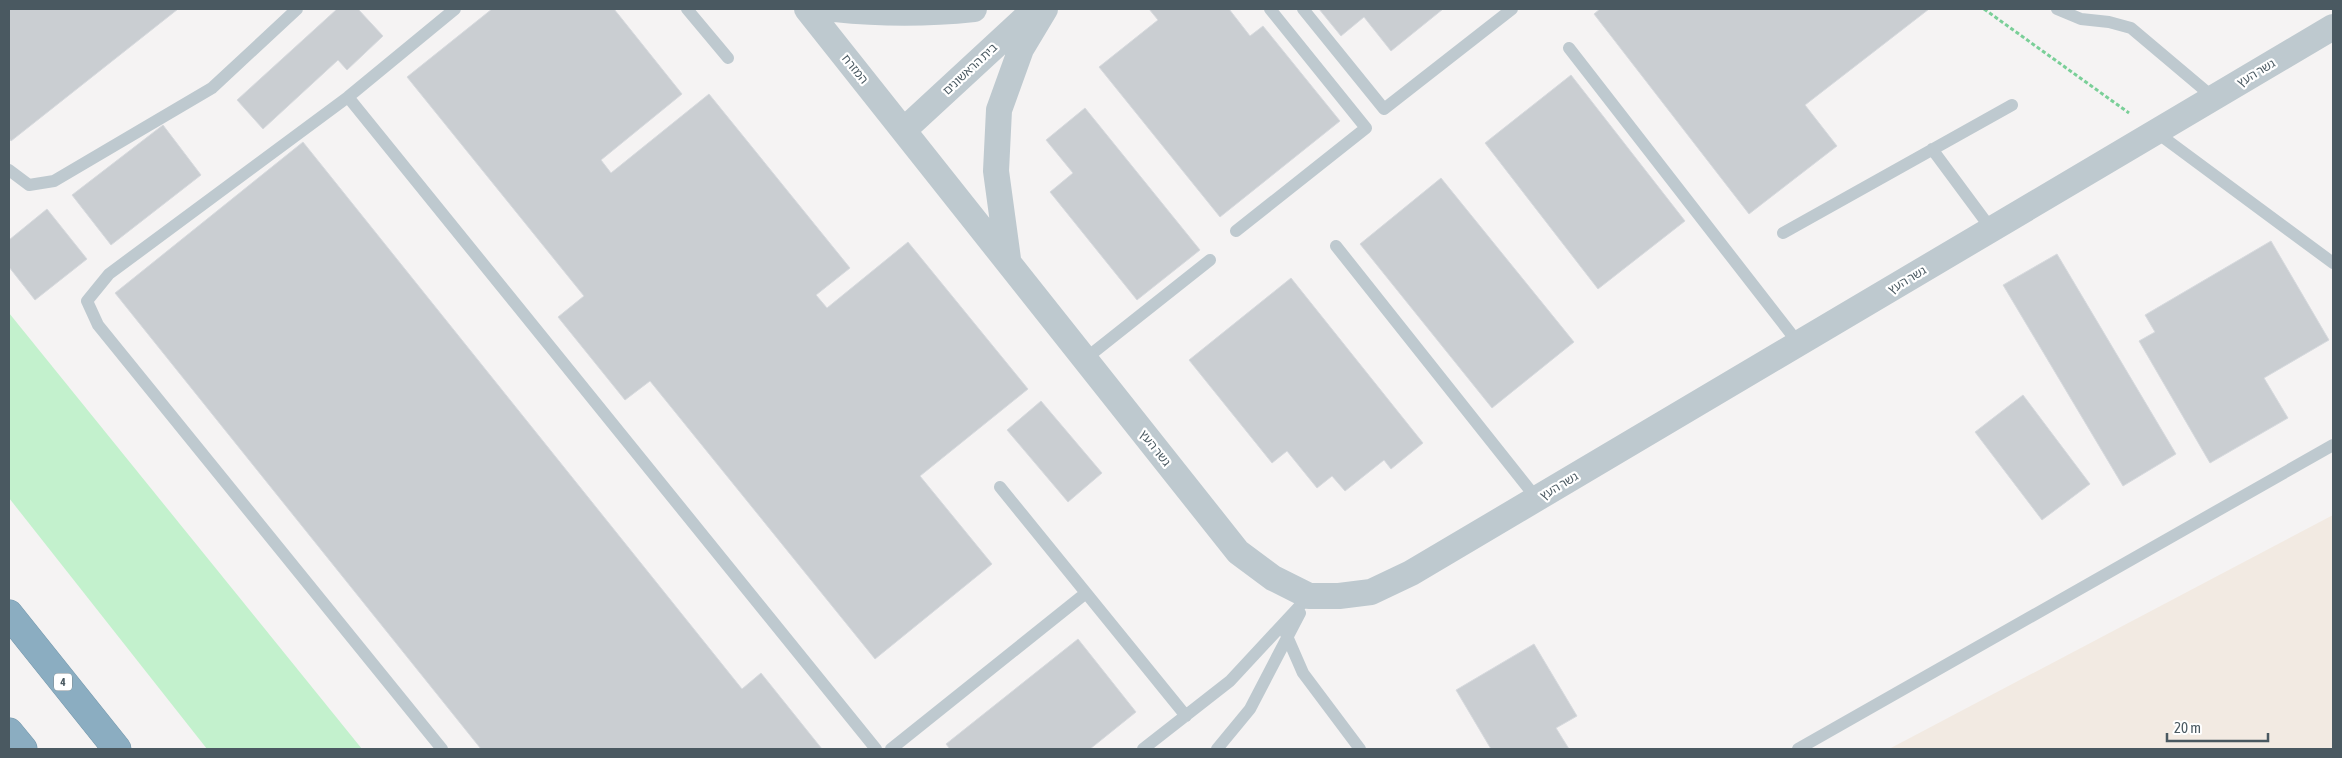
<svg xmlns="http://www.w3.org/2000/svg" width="2342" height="758" font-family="'Asap Condensed','Noto Sans Hebrew',sans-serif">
<rect width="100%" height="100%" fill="#f5f3f3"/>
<path fill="#c3f1cd" d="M9,313L362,749H207L9,498Z"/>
<path fill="#f2eae2" d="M2333,515V749H1889Z"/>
<path fill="#caced2" stroke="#d7dade" d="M9,9H178L11,141L9,138Z
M337,9H358L383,36L347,70L338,60L263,129L237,100Z
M492,9H614L682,94L601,160L611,173L709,94L850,268L816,295L827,308L908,242L1028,389L920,476L992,564L875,659L650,381L625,400L558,317L584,296L407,77Z
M1149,9H1229L1250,36L1263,26L1340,121L1220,217L1099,67L1158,20Z
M1319,9H1443L1391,51L1364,17L1341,36Z
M1600,9H1929L1805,105L1837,146L1749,214L1594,14Z
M1571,75L1685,221L1598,289L1485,143Z
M1085,108L1200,250L1137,300L1050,192L1073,173L1046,140Z
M163,125L201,175L111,245L72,195Z
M303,142L742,689L761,673L822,749H481L115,293Z
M1441,178L1574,342L1492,408L1360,244Z
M47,209L87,259L35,300L9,267V240Z
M2271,241L2329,340L2264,378L2288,418L2210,463L2139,341L2155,332L2145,315Z
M2057,254L2176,454L2123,486L2003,285Z
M1291,278L1423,443L1391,469L1384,460L1345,491L1332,476L1317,488L1287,451L1272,463L1189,360Z
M2023,395L2090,484L2042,520L1975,432Z
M1041,401L1102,473L1068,502L1007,430Z
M1078,639L1136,712L1090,749H950L946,744Z
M1534,644L1577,716L1556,728L1569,749H1491L1456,690Z"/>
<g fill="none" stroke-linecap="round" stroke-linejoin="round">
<g stroke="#7698ac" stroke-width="29">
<path id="highway" d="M9,614L117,749
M9,732L23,749"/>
</g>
<path stroke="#7acf98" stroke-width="3" stroke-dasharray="4 2.5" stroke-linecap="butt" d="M1984,9L2129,113"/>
<path stroke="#bec9cf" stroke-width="12" d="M687,9L728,58
M1303,9L1384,109L1512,9
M2057,9L2081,19L2109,22L2131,28L2214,98
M1569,48L1799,344
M348,97L876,749
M2156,132L2333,263
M1932,149L1992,230
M9,170L29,185L54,181L212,88L297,9
M1236,231L1366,128L1270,9
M1783,233L2012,105
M1336,246L1537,499
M1085,359L1210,260
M1000,487L1186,716
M1286,634L1303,673L1360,749
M442,749L98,325L87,301L109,274L348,97L455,9
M891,749L1086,593
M1143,749L1230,681L1309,596
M1217,749L1250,709L1300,613
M1798,749L2333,445"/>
<path stroke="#bec9cf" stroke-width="26" d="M807,9L1238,552L1273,578L1309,596H1339L1371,592L1411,573L2333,27
M835,9C882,14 927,14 974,9
M904,130L1035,9
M1008,259L996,171L999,110L1021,49L1045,9"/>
<use href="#highway" stroke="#8badc1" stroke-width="28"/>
</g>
<g text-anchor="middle" stroke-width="4.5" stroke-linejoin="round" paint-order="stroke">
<rect fill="#fff" stroke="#808b90" stroke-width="1" x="54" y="673.5" width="18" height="17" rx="4"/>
<g font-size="11" font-weight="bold" fill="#4a5961">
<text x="63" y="686">4</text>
</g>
<g font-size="12" fill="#4a5961" stroke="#fff">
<text transform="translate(855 69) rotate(51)" y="4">המזרח</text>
<text transform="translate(970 69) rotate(-43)" y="4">בית הראשונים</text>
<text transform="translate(2256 73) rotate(-31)" y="4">גשר העץ</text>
<text transform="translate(1907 280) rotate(-31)" y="4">גשר העץ</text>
<text transform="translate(1155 448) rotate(52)" y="4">גשר העץ</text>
<text transform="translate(1559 486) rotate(-31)" y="4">גשר העץ</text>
</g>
</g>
<rect width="2342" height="758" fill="none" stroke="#4a5961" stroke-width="20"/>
<path d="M2167 733v8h101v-8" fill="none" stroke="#4a5961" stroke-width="2.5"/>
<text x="2174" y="733" font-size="15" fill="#4a5961" stroke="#ffffff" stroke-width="4" paint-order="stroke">20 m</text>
</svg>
